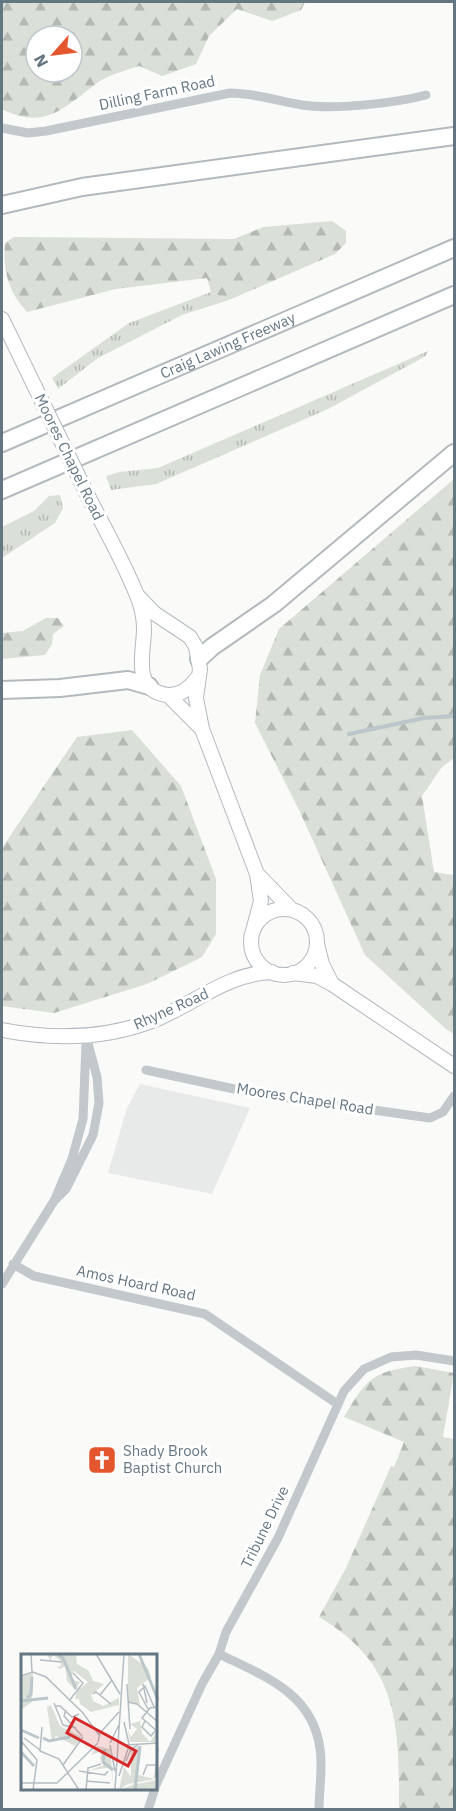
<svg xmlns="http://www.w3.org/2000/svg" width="456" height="1811" font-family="'IBM Plex Sans',sans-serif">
<defs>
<pattern id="grass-tufts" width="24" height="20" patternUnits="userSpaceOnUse" patternTransform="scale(1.5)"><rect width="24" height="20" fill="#dadfd7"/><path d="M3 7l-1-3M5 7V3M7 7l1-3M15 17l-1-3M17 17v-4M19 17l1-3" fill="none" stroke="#b4b9b4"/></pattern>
<pattern id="forest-firs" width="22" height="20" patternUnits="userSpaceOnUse" patternTransform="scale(1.5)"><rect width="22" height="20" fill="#dadfd7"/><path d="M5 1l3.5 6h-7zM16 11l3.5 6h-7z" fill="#b4b9b4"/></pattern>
</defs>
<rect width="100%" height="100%" fill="#fafaf8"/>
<path fill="#e8e9e9" d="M140,1084L250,1108L212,1194L108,1173L127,1108Z"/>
<path fill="url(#grass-tufts)" d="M211,292L229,300L182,315L98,358L58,389L52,378L129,323Z
M428,351L426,356L328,409L156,484L111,490L106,476L120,472L158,468Z
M60,495L63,508L55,523L2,558V527L34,511L49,496Z"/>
<path fill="url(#forest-firs)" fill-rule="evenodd" d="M2,2H305L301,10L272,21L237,9L209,36L196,64L162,76L139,66C127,70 111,74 100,81C66,105 47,132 2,109ZM36,36H72V72H36Z
M332,221L346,231V243L335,254L229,300L211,292L207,278L116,289L27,312C8,291 3,271 5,243L14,237L234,239L263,227Z
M454,479V758L442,767L422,796L434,872L454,875V1034L446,1029L365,955L299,810L255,723L260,675L279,629Z
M46,618H58L64,626L53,634L52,644L45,655L2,659V633L23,631Z
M132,730L181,786L216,879V934L202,957L147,984L54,1013L2,1006V848L77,737Z
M415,1366L454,1373L443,1437L454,1439V1809H399C399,1725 400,1665 319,1617L346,1568L391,1466L394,1467L404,1442L344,1417C366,1380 371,1372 415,1366Z"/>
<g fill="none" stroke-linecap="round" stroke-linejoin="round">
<path stroke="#bbc7cb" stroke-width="4" d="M349,734L424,718L454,716"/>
<g stroke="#b3babf" stroke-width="16">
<path id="secondary" d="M2,319L35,387
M89,498C105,529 123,561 136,593C141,604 144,618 144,629C144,652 131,690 167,695C180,696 190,688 197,678
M137,595L154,613L190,637L196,647L200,669L196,698L202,729L257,874L261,901L254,927
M168,695L202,729
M257,874L291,909
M251 942a33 33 0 1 1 66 0a33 33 0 1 1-66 0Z
M317,944L322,964L332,984
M293,973L317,976L332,984L454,1066
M2,1030C54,1040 109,1039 159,1018C196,1002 230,973 272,972"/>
</g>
<g stroke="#b4b9bd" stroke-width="20">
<g id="highway">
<path d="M2,205L82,187L454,136"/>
<path id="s1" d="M2,443L454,248"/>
<path d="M2,490L454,295"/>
<path d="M199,659L212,647L274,604L454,453"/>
<path d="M2,690L60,688L128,680L149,686"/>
</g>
</g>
<path stroke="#c3c8cc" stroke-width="9" d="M2,128L28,133L46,131L230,93C255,93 278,101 302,105C334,110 396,103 426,95
M146,1070L253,1093L430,1118L443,1112L454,1096
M55,1199L72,1159L83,1119L86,1044
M13,1264L34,1276L205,1314L336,1403
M2,1284L54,1201L66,1189L93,1135L99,1103L97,1077L86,1036
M219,1654C264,1676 313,1693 320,1749C323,1769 319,1790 319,1810
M156,1785L202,1684L219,1654L226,1632L278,1538L344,1391L364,1369L391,1357L416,1355L454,1361
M148,1810L155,1788"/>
<use href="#secondary" stroke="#fff" stroke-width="14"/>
<use href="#highway" stroke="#fff" stroke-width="16"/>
<g stroke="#b3babf" stroke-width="16" stroke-linecap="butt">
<path id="secondary-bridge" d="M35,387L89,498"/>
</g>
<use href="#secondary-bridge" stroke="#fff" stroke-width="14"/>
</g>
<defs>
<g id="church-square" transform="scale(1.5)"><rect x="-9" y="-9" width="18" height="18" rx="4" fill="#e4572e" stroke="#fff"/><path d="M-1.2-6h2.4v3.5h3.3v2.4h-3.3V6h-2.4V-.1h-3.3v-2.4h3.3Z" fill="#fff"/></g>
</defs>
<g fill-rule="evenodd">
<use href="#church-square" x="102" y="1460"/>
</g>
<g text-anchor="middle" stroke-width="6" stroke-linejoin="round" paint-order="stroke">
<g font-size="15" fill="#657683" stroke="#fff">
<text transform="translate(157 93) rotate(-12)" y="5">Dilling Farm Road</text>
<text dy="5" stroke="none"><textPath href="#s1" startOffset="246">Craig Lawing Freeway</textPath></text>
<text transform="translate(69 457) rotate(64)" y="5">Moores Chapel Road</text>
<text transform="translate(171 1009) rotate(-24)" y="5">Rhyne Road</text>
<text transform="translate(305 1099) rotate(9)" y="5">Moores Chapel Road</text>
<text transform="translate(136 1283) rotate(12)" y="5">Amos Hoard Road</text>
<text transform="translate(265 1527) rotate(-64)" y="5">Tribune Drive</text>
</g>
<g font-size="15" fill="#657683" stroke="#fff" text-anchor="start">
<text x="123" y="1456">Shady Brook<tspan x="123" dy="17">Baptist Church</tspan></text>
</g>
</g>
<g transform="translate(21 1654)">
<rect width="136" height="136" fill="#fafaf8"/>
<path d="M26,0H55L56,10L68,17L72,27L83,30L70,41L72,47L82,52L98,44V51L70,58L59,50L58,45H54L56,37L67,28L53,17L49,25L59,28L54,36L46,27L44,12L39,15L36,13L40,12L39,6L32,1L29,7ZM107,0L127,14L130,23L116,34L119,51L107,48ZM30,51L39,72L61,83L54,92L35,82L31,87L26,53ZM119,67L121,79L129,88L135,78L136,88H109L107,76L110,83L116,75L109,70ZM76,92L89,95L93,136L90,113L67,117L83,111L79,104L81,97L70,101ZM120,92L117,121L134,125L107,130L98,136L103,113L110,123V96ZM136,126V136H100L111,131Z" fill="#dadfd7"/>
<path d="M12,19L11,48L0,56V23Z" fill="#dadfd7"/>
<path fill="none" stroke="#bbc7cb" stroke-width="3" d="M36,0L42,4L55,35M118,0L137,46M6,44L10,40L11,23M0,47L27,44M0,76L18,84M22,84L28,87L49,83M84,95L82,108L92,116M0,98L13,112M114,136L119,92"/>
<path fill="none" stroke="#b5bdc2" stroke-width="1.5" d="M10,0L11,18M75,0L99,40M19,6L41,8M0,22L12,18L25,23L62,59L78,81M106,30L109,75M122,30L126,49M72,40L75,38L90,50M79,41L91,26M48,47L62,29L52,19M107,48L116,50L137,68M33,49L42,71L55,74M34,52H39L51,63L58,60M137,53L129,54L121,64L137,78M127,55L118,38L124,32L133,53M45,56L43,62L61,82M124,67L121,73L130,82L137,73M103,68L108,90M21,73L19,97L38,105L58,136M3,84L19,96M0,87L16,106L12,136M77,88L79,79L98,58M89,89L98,71M89,91L94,117M105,91L137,89M105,107L110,95L117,91M42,111L62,83M58,117L84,121L87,117M122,121L126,111H137M98,122L108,92M134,124L137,94M65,127L89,129M0,129H36L77,89M65,136L67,114L80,110M94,136L103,0"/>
<path fill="#d62828" fill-opacity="0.15" stroke="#d62828" stroke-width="3" d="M54,64L115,97L107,112L46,79Z"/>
<rect width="136" height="136" fill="none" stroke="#657683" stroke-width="3"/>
</g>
<rect width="456" height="1811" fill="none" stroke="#657683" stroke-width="6"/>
<g transform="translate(54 54) rotate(242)"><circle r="28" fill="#ffffff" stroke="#c1c8cd" stroke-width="1.5"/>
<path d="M0-4.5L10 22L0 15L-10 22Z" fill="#e4572e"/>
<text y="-9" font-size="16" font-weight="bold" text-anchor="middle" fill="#657683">N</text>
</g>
</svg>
